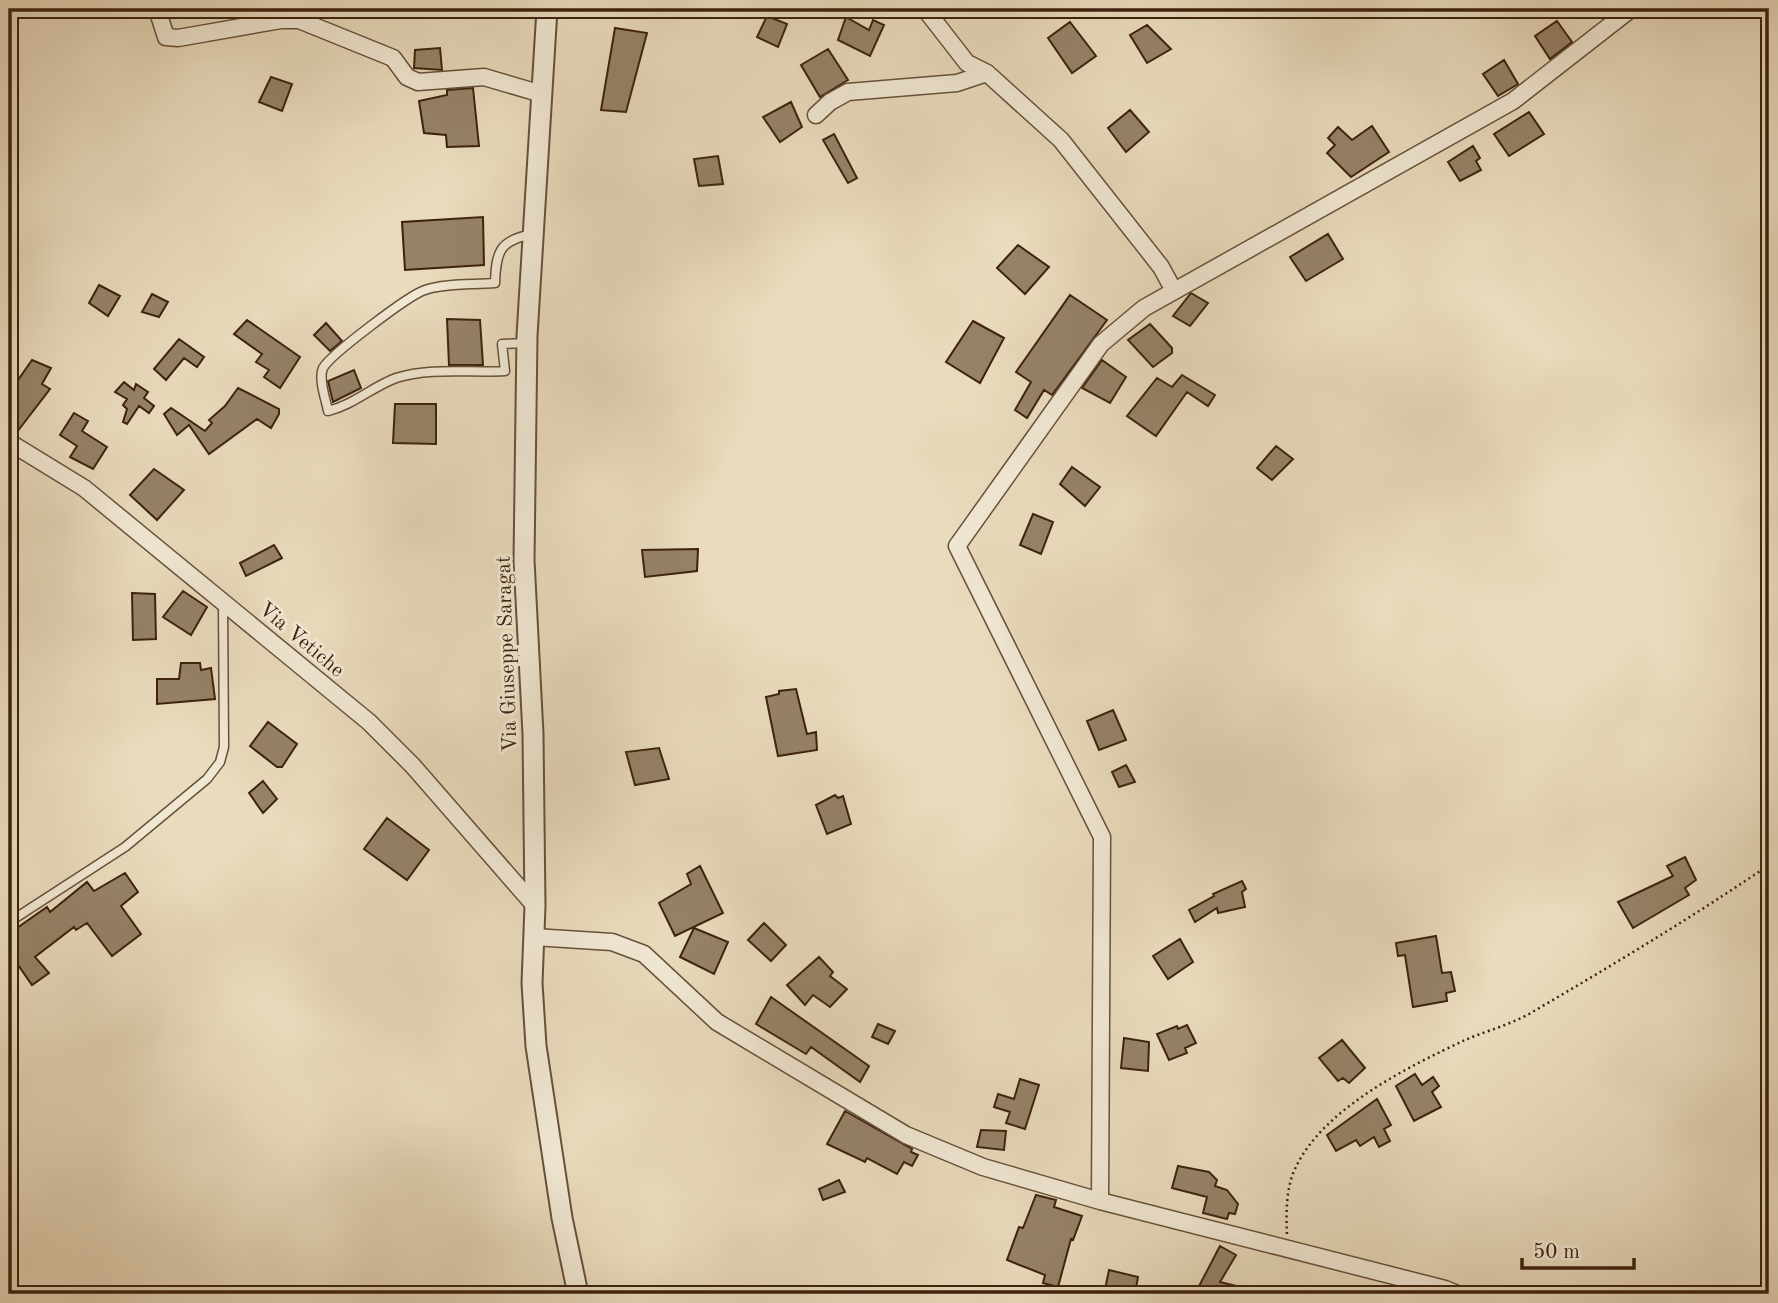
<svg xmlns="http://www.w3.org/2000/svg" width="1778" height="1303" font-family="'Old Standard TT',serif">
<rect width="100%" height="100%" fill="#e9dbbd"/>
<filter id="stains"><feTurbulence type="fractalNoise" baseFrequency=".00286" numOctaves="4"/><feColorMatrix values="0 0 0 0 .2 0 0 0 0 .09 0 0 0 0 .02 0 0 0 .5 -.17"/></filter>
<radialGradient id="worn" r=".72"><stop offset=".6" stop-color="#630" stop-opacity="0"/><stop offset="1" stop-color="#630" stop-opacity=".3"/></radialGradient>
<path fill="#968269" stroke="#3c220e" stroke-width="2" d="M767,16L787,24L778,47L757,37Z
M846,17L869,30L873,20L884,25L870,56L838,40Z
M1557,21L1572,42L1550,59L1535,36Z
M1070,22L1096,56L1072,73L1048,38Z
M1147,25L1171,49L1147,63L1130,35Z
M615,28L647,33L626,112L601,110Z
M440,48L442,70L414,68L415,50Z
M828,49L848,80L820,97L801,65Z
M1504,60L1518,84L1498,96L1483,74Z
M271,77L292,84L282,111L259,102Z
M473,88L479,146L447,147L446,135L424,133L419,101L447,95V90Z
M791,102L802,127L780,142L763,117Z
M1130,110L1149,132L1126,152L1108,128Z
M1529,112L1544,134L1509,156L1494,134Z
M1372,126L1389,152L1351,177L1327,153L1335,145L1328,138L1338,127L1352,140Z
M834,134L857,178L848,183L823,140Z
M1473,146L1480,158L1476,161L1481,170L1460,181L1448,162Z
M718,156L723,184L699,186L694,159Z
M483,217L484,265L405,270L402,222Z
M1328,234L1343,259L1306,281L1290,257Z
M1018,245L1049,267L1025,294L997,268Z
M99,285L120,296L108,316L89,303Z
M1191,293L1208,303L1190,326L1173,316Z
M152,294L168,302L159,317L142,312Z
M1070,295L1107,320L1052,395L1044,390L1027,418L1015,410L1031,382L1016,372Z
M447,319L480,320L483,365H449Z
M247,320L300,357L280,388L264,377L269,370L256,362L262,354L234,334Z
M973,321L1004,338L980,383L946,362Z
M326,323L342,341L330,351L314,335Z
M1150,324L1172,348V353L1153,367L1128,340Z
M179,339L204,357L197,367L184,358L166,380L154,369Z
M32,360L51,368L42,384L50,389L17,432L9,427V393Z
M1102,360L1126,377L1110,403L1082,388Z
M354,370L361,388L333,402L328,381Z
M1182,375L1215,395L1208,406L1187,392L1156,436L1127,416L1157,378L1172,387Z
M124,382L134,390L136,384L148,392L144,398L154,406L149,413L139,406L127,424L123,422L127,409L123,405L127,399L115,392Z
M238,388L279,409V414L271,428L257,419L209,454L189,425L177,435L164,414L171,408L205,431L212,423L209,420L225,406Z
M395,404H436V444L393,443Z
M74,413L88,421L82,431L107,447L93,469L70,457L77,446L60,435Z
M1276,446L1293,459L1272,480L1257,468Z
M1072,467L1100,487L1085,506L1060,484Z
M154,469L184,490L157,520L130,495Z
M1033,514L1053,522L1041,554L1020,545Z
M274,545L282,558L246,576L240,563Z
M698,549L697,571L645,577L642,550Z
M183,591L207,607L191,635L163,617Z
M132,593L155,594L156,639L133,640Z
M181,663H200L201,670L211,668L215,699L157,704V679H179Z
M796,689L807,734L816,732L817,750L778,756L766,697L779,694V691Z
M1113,710L1126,740L1099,750L1087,721Z
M268,722L297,744L282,767H277L250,746Z
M659,748L669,779L635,785L626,752Z
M1126,765L1135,782L1119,787L1112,772Z
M263,781L277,799L263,813L249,793Z
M835,795L838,798L843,796L851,824L827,834L816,805Z
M387,818L429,850L407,880L364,849Z
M1685,857L1696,880L1685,888L1689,895L1633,928L1618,902L1673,876L1667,866Z
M700,866L723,913L675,936L659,903L691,884L687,874Z
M125,873L138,892L121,906L141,934L112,956L87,923L76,930L74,927L35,957L49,973L32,985L9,952V918L17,928L47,907L50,912L87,882L94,891Z
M1242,881L1246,889L1242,892L1245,907L1218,913L1217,908L1195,922L1189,910L1214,896L1213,894Z
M764,923L786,945L771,961L748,940Z
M694,928L728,942L714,974L680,957Z
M1436,936L1442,973L1451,972L1455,991L1446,993L1447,1001L1413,1007L1405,955L1398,956L1396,943Z
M1180,939L1193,962L1168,979L1153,956Z
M819,957L833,972L830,976L847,989L830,1007L813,995L805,1005L787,985Z
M771,997L869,1066L860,1082L811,1047L806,1054L756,1024Z
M878,1024L895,1031L888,1044L872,1037Z
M1187,1025L1196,1043L1185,1048L1187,1053L1169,1060L1157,1034L1177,1026L1178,1029Z
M1124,1038L1149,1042L1148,1071L1121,1068Z
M1342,1040L1365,1068L1349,1083L1343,1078L1338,1081L1319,1058Z
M1415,1074L1422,1085L1433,1077L1439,1086L1432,1092L1441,1107L1414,1121L1396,1086Z
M1020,1079L1039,1085L1025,1129L1006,1123L1010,1112L994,1107L998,1094L1014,1099Z
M1377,1099L1391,1125L1384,1129L1390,1141L1379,1147L1374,1137L1360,1146L1356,1140L1336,1151L1327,1135Z
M845,1111L912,1149L911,1152L918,1155L912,1166L904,1162L897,1174L867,1158L865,1162L827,1144Z
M981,1130L1006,1131L1004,1150L977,1147Z
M1178,1166L1209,1172L1217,1180L1215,1186L1227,1190L1238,1204L1235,1214L1229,1213L1227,1219L1203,1213L1207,1197L1172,1188Z
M839,1180L845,1192L823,1200L819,1189Z
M1036,1195L1056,1200L1054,1207L1082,1216L1073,1240L1071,1239L1058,1287L1043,1283L1045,1275L1007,1260L1019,1227L1023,1228Z
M1220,1246L1236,1255L1220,1282L1253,1290L1252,1294H1207L1197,1290Z
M1109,1270L1138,1277L1135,1294H1104Z"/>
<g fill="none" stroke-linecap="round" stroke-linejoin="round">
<g stroke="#67503a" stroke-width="11">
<path id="service" d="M526,343L502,344L505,371C470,373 430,367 396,378C372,387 353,405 328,411C326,400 318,379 323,368C330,355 409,295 425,290C445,283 474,285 495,283C496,251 500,240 533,234
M17,917L125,847L207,779L220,762L224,747L223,603"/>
</g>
<g stroke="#67503a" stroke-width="19">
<path id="minor" d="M157,9L166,37L178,38L281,20H299L393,58L407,77L418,82L484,77L542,94
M925,9L967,63L987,73L1061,140L1161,267L1173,289
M816,115L830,102L848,92L957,83L987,73
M9,442L84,488L369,722L413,766L535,906
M534,937L612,942L644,954L717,1022L906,1135L983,1167L1100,1201
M1457,1294L1445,1289L1100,1201L1102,837L957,546L1101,344L1144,308L1513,101L1631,9"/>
</g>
<g stroke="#67503a" stroke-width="23">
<path id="tertiary" d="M547,9L527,336L524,560L533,734L535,906L532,983L536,1046L562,1218L578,1294"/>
</g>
<path stroke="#3c220e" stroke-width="2.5" stroke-dasharray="2 3.5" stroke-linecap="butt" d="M1287,1234C1286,1213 1286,1190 1294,1171C1321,1109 1408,1067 1465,1040C1486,1031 1509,1025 1529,1014C1611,966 1691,918 1769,865"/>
<use href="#service" stroke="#f1e8d4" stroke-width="8"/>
<use href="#minor" stroke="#f1e8d4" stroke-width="16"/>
<use href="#tertiary" stroke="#f1e8d4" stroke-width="19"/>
</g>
<g text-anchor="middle" stroke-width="6" stroke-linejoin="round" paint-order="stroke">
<g font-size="21" fill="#3c220e" stroke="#f1e8d4">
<text transform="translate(302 639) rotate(40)" y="7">Via Vetiche</text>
<text transform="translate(506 654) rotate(-92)" y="7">Via Giuseppe Saragat</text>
</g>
</g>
<rect width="1778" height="1303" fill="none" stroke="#e9dbbd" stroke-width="35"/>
<rect x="10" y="10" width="1757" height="1282" fill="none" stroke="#3c220e" stroke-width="3.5"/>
<rect x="18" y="18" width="1743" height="1268" fill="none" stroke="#3c220e" stroke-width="2"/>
<path d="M1522 1258v10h112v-10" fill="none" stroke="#3c220e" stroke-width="3.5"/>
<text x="1533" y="1258" font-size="21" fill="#3c220e" stroke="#f1e8d4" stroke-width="5" paint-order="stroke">50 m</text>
<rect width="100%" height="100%" filter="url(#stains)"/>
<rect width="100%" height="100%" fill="url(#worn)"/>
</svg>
